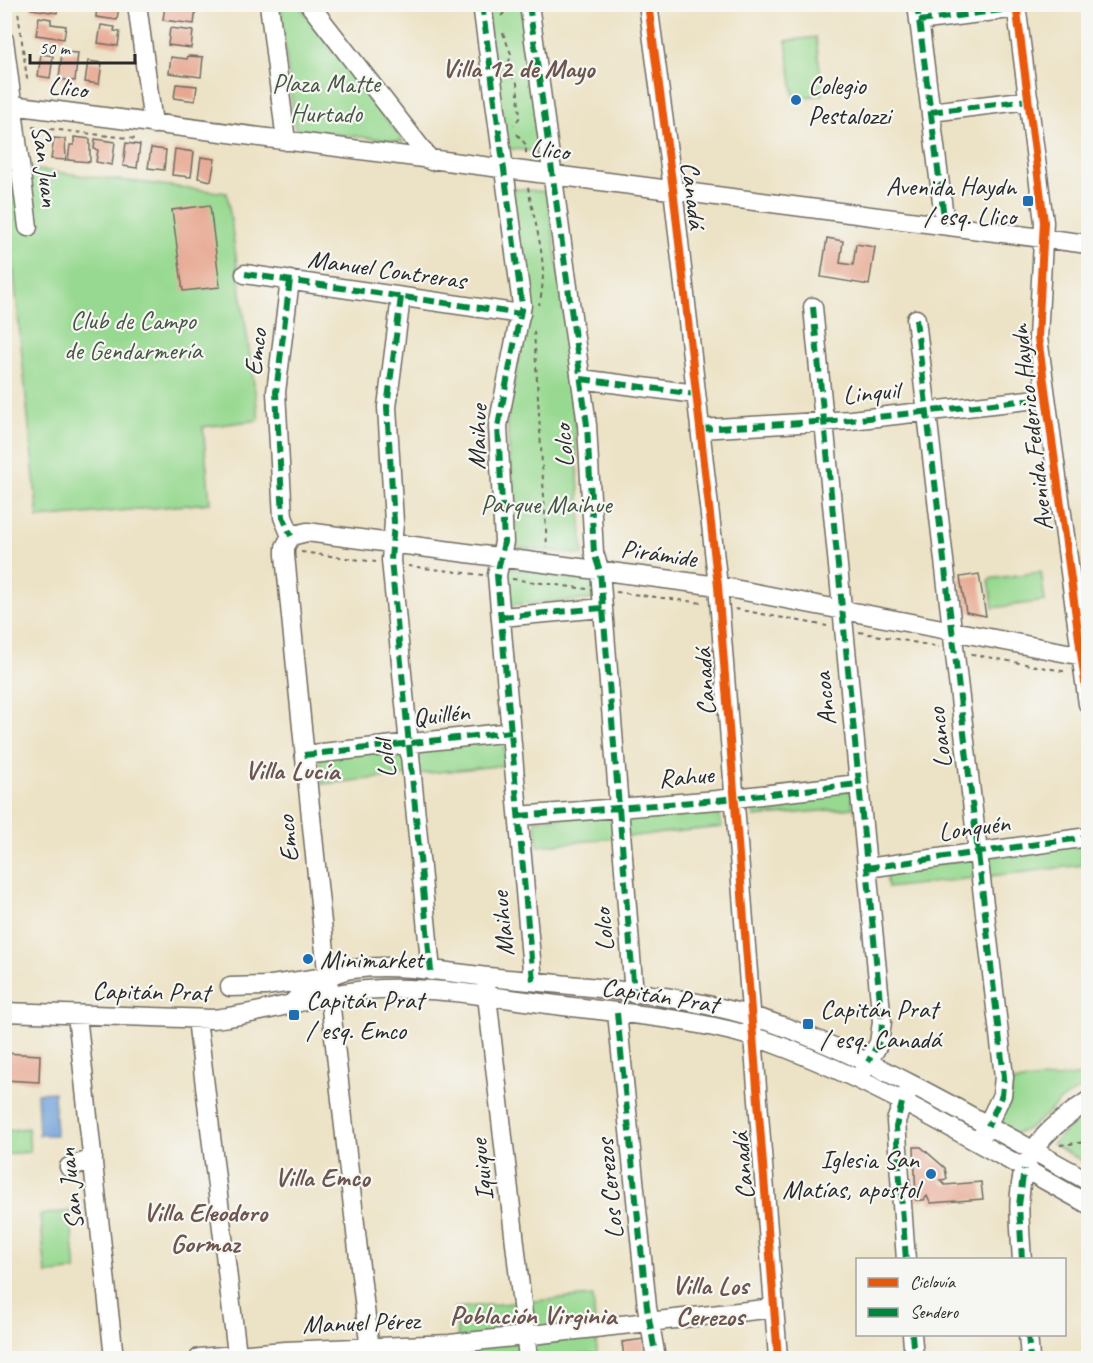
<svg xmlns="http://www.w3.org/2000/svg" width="1093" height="1363" font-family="Caveat,sans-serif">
<rect width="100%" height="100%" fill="#f6f6f2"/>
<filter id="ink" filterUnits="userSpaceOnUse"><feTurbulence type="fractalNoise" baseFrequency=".0167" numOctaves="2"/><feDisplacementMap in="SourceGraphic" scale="12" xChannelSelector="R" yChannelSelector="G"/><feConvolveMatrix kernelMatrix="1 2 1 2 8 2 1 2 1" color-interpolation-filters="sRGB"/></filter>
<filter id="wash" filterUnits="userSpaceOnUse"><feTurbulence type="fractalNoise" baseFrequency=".008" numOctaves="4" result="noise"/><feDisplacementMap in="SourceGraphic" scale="24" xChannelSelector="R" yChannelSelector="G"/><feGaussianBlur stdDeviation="1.35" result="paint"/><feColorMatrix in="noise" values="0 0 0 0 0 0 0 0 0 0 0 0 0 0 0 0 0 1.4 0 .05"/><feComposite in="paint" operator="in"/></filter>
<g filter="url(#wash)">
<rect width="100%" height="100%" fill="#ece2c5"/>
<path fill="#97d990" stroke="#61825e" stroke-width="1.5" d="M280,5H298L404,142L295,129Z
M484,5H522L543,152L504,148Z
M816,37L823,95L794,98L786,41Z
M5,166L227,193L259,420L203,427L210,503L38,518L11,244H5Z
M508,188L548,192L572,379L583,555L514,547L507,418L528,314Z
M505,567L596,580L598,599L507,605Z
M1041,572L1045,601L993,608L989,579Z
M503,738L506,765L322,784L320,757Z
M851,790L853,808L754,817L752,799Z
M718,806L722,827L538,846L535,820Z
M1080,843L1083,865L888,888L886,871Z
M1088,1075V1085C1080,1090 1071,1093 1063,1099C1047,1111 1011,1158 998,1116L1009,1104L1012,1082Z
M1088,1111V1164L1052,1144Z
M28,1128L30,1152L5,1154V1131Z
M70,1211L76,1270L46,1274L40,1215Z
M593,1296L597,1353L529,1358H461L454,1308Z"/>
<path fill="#6d9ed8" stroke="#4c6482" stroke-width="1.5" d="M54,1092L56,1135H39L37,1093Z"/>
<g id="blocks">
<path fill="#e7a791" d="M32,4H58L57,13L31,9Z
M97,4L119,5L117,20L96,17Z
M165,5L196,9L194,24L163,20Z
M39,17L51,19V24L66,26L64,39L36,35Z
M101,25L115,27L114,31L120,32L118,46L98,43Z
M170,28L193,31L191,48L168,45Z
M62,52L78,53L75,81L59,79Z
M41,54L53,56L50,78L38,76Z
M188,56L203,57L201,77L169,73L171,57L187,59Z
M88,61L102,63L99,84L85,82Z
M176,84L197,86L195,101L174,98Z
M74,137L90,139V162L68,160L70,145H74Z
M54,138L65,139L66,160L51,159Z
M95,139L115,142L112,165L96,162L98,150L94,149Z
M126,143L140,145L137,168L123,166Z
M151,148L166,150L164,170L148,168Z
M175,149L194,152L191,177L172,175Z
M201,157L215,159L211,181L198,178Z
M210,205L220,287L183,291L172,210Z
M827,238L843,241L840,263L853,265L856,244L875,247L869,285L821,277Z
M979,574L986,616L966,612L960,577Z
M4,1053L40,1055L39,1082L4,1080Z
M914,1147H921L945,1168L947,1179L940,1180L945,1185L981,1182L983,1199L931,1203L927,1196L924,1200H916Z
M644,1339L647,1358H624L622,1342Z"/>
</g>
</g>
<g filter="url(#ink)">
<use href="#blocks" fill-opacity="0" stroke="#6f6b61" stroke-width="1.5"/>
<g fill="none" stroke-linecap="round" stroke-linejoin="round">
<g stroke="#6f6b61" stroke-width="21">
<path id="minor" d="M137,4L153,124
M269,4L286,141
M309,4L431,161
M482,4L522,305L498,426L504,542L497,575L533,981
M529,4L587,425L594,553L600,571L634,994
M648,4L673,189L718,586L778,1358
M917,4L945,225
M1016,4L1044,222L1038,338L1088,704
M919,21L1017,8
M4,40L28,227
M4,104L1088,244
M931,112L1029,100
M245,274L521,314
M290,280L276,392L283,517L291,536
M401,297L387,407L394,522L391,560L431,971
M813,307L882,1022L879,1043L863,1071
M916,319L1004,1077L1002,1095L982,1136
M581,379L696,394
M700,429L851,420L1046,398
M291,536L285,547V555C311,823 338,1091 371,1358
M291,536L307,532L718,586L1088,657
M501,617L603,608
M304,755L511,732
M519,816L717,800L858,784
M867,868L1088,837
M230,987L265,986L319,978
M486,987L528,1358
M294,1001C310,985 329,973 352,969C396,963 444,972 488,977C586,987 697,993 790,1029C894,1069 991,1128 1088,1181
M4,1012L212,1019C269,1014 323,991 381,989C439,987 499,998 556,1005C629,1014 706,1019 775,1044C883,1084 987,1149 1088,1204
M617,1013L647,1307L656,1358
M77,1015L114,1358
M197,1019L237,1354
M69,1167L93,1159
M906,1260L896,1121L906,1094
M1022,1260C1016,1175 1014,1151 1088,1101
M912,1334L914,1358
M1028,1334L1030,1358
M199,1358L285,1351L450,1344L774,1308"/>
</g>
<path stroke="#6f6b61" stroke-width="2" stroke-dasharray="4.5 4.5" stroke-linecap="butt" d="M17,4L27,79
M501,16L505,12L504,4
M503,33L511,54L507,70L517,83L520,117L514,125
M32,127L136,139
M517,134L526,145V155
M528,187C535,228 550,263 539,305
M534,331L547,547
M301,552L376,562
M408,566L483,575
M512,579L587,589
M616,592L703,603
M735,609L827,626
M859,632L939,647
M971,654L1068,672
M1060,1145L1088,1142"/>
<use href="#minor" stroke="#fff" stroke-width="18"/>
<path stroke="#00873e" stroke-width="6" stroke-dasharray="12 6" stroke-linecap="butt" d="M482,4L522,305L498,426L504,542L497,575L533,981
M529,4L587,425L594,553L600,571L634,994
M917,4L945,225
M919,21L1017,8
M931,112L1029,100
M245,274L521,314
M290,280L276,392L283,517L291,536
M401,297L387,407L394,522L391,560L431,971
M813,307L882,1022L881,1038L868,1062
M916,319L1004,1077L1002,1095L988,1126
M581,379L696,394
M700,429L851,420L1046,398
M501,617L603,608
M304,755L511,732
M519,816L717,800L858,784
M867,868L1088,837
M617,1013L647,1307L656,1358
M902,1103L896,1127L906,1260
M1022,1260L1019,1205L1024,1169
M912,1334L914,1358
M1028,1334L1030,1358"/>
<g stroke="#f6f6f2" stroke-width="11">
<path id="cycleway" d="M648,4L673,189L718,586L778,1358
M1016,4L1044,222L1038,338L1088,704"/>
</g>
<use href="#cycleway" stroke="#e8590c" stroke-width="8"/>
</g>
</g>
<g fill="#1f6fb2" stroke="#f6f6f2" stroke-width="2">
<circle cx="796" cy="100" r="6"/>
<rect x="1022" y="195" width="12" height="12" rx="3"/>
<circle cx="308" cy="959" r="6"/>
<rect x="288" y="1009" width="12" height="12" rx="3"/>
<rect x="802" y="1018" width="12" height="12" rx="3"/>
<circle cx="931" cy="1174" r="6"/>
</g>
<g text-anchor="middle" stroke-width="4.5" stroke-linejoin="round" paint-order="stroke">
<g font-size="26" fill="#465644" stroke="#f6f6f2">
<text x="326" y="92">Plaza Matte<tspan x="326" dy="30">Hurtado</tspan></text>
<text x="133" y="329">Club de Campo<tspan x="133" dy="30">de Gendarmería</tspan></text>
<text x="546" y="513">Parque Maihue</text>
</g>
<g font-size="26" fill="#2b2b2b" stroke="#f6f6f2" text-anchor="start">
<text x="808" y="94">Colegio<tspan x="808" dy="30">Pestalozzi</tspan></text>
<text x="1016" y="195" text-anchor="end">Avenida Haydn<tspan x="1016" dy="30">/ esq. Llico</tspan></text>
<text x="320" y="968">Minimarket</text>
<text x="306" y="1009">Capitán Prat<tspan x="306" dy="30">/ esq. Emco</tspan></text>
<text x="820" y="1018">Capitán Prat<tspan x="820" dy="30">/ esq. Canadá</tspan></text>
<text x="919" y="1168" text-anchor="end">Iglesia San<tspan x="919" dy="30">Matías, apostol</tspan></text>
</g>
<g font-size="26" fill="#2b2b2b" stroke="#f6f6f2">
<text transform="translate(68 87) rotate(8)" y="9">Llico</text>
<text transform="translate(550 149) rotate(7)" y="9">Llico</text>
<text transform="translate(46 166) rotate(83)" y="9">San Juan</text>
<text transform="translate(694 195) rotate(83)" y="9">Canadá</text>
<text transform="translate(387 269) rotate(8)" y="9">Manuel Contreras</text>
<text transform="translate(255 352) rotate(-83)" y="9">Emco</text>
<text transform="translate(871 392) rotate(-6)" y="9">Linquil</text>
<text transform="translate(1031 428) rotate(-97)" y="9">Avenida Federico Haydn</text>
<text transform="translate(477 437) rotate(-88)" y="9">Maihue</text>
<text transform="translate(563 446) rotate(-94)" y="9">Lolco</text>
<text transform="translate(659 553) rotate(8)" y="9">Pirámide</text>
<text transform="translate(704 682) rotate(-94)" y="9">Canadá</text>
<text transform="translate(824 699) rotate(-96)" y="9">Ancoa</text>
<text transform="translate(441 714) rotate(-6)" y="9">Quillén</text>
<text transform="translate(939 738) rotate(-97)" y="9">Loanco</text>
<text transform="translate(385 759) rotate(-96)" y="9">Lolol</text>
<text transform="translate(686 776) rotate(-5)" y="9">Rahue</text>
<text transform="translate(974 827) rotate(-8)" y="9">Lonquén</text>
<text transform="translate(287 839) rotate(-96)" y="9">Emco</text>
<text transform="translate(502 924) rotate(-95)" y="9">Maihue</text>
<text transform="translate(603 930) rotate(-95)" y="9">Lolco</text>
<text transform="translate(151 991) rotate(1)" y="9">Capitán Prat</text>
<text transform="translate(660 995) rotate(9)" y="9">Capitán Prat</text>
<text transform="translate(742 1166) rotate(-95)" y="9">Canadá</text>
<text transform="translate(481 1170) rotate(-96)" y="9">Iquique</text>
<text transform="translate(70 1189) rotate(-96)" y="9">San Juan</text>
<text transform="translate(609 1189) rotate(-96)" y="9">Los Cerezos</text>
<text transform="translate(361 1322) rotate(-2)" y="9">Manuel Pérez</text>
</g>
<g font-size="27" font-weight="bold" fill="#6d564f" stroke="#f6f6f2">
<text x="518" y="77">Villa 12 de Mayo</text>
<text x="292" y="779">Villa Lucía</text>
<text x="322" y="1186">Villa Emco</text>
<text x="205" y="1221">Villa Eleodoro<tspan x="205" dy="31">Gormaz</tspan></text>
<text x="710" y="1294">Villa Los<tspan x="710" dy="31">Cerezos</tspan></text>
<text x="533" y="1324">Población Virginia</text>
</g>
</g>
<rect width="1093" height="1363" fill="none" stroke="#f6f6f2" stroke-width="24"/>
<rect x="856" y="1258" width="210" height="78" fill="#f6f6f2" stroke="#a5a5a2" stroke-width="1.5"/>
<rect x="868" y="1278" width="30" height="9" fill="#e8590c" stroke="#a5a5a2" stroke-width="1.5"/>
<text x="910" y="1288" font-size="18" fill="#2b2b2b">Ciclovía</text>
<rect x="868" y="1308" width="30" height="9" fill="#00873e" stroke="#a5a5a2" stroke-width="1.5"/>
<text x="910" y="1318" font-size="18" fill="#2b2b2b">Sendero</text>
<path d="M30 54v9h105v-9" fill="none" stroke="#2b2b2b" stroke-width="3"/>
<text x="39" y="54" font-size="18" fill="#2b2b2b" stroke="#f6f6f2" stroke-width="4.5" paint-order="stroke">50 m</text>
</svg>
